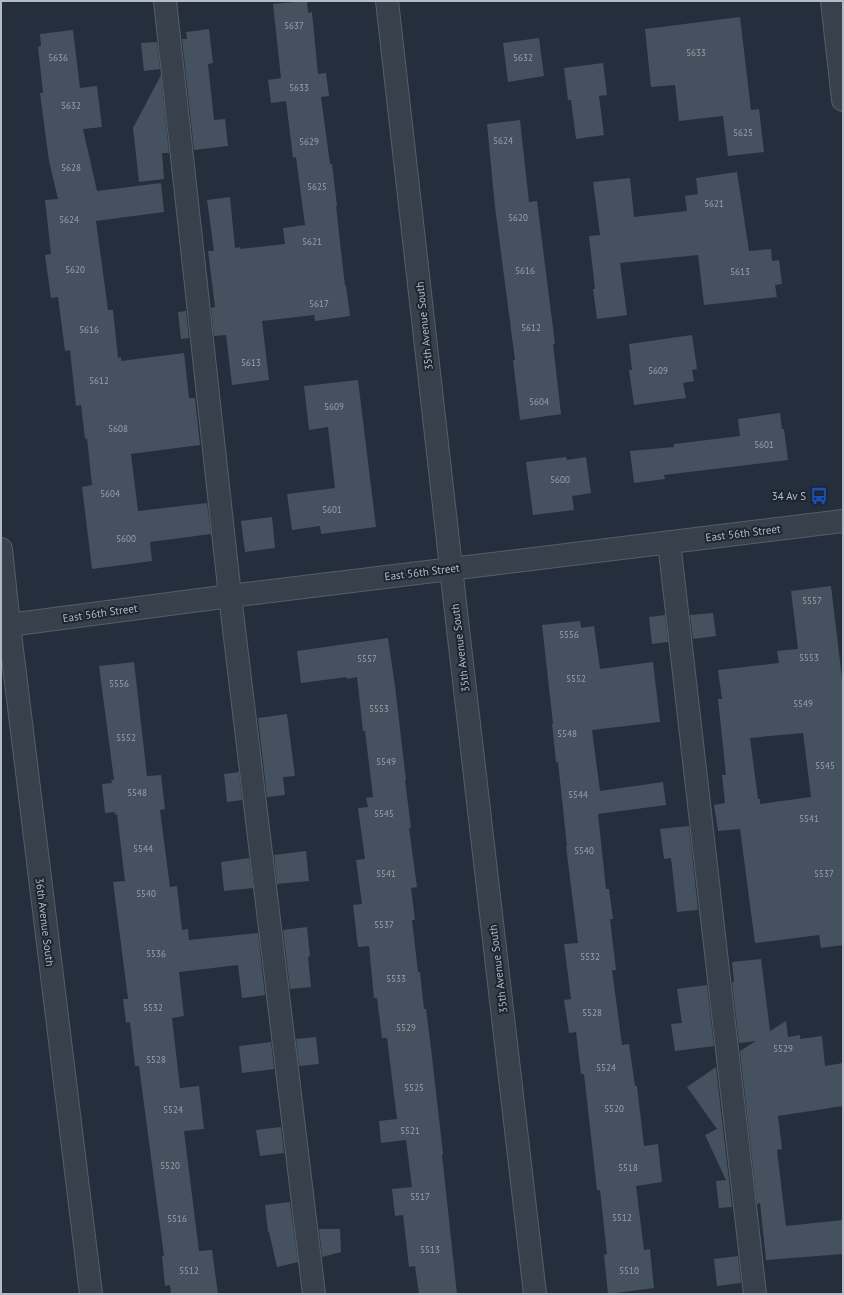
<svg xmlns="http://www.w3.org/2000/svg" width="844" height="1295" font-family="'PT Sans',sans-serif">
<rect width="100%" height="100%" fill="#242e3c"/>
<path fill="#465160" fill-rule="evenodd" d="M307,1L308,13L312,12L318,74L326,73L329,96L321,97L330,164H332L337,206H336L345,286H346L350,316L315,321L314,315L262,321L269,380L232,385L226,335L214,336L211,308L215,307L208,251H214L207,200L230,197L235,248L240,247V249L285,244L283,228L305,225L296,157L293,158L286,101L271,103L268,80L281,78L273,4Z
M740,17L751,110L759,109L764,152L728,156L723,116L679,121L675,85L651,87L645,29Z
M209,29L213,63L208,64L214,120L225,119L228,146L194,150L182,39H187L186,32Z
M73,30L80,88L97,86L102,127L83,129L97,191L161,183L164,212L96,221L108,310H113L118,358L121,357V361L184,353L189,398H195L200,445L131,454L138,511L207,503L211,534L150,542L152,561L92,569L82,487L92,485L87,438L85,439L81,405L76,406L70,350L65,351L58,297L51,298L45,255L51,254L45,200L58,199L49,161L40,93H43L38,47L41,46L40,34Z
M539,38L544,76L508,82L503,43Z
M157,42L160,69L144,71L141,43Z
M603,63L607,95L599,96L604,135L576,139L571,100H568L564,68Z
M161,75L169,153H162L164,179L139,182L133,128Z
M520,120L529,202L537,201L555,344H553L561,414L520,420L513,360H515L495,207L487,124Z
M737,172L749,251L771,249L772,261L779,260L782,284L775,285L777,297L704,305L698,255L620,263L627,315L597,319L593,289H595L589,236L600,235L593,182L630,178L634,217L687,211L685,196L698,194L696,178Z
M186,311L189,338L181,339L178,312Z
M692,335L697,369L692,370L694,381L683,383L686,398L634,405L629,370H632L629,344Z
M358,380L376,527L321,534L320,526L292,530L287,494L335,488L328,427L309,430L304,386Z
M780,413L782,429H784L788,460L664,475L665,479L634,483L630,451L674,447V444L740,436L738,419Z
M566,457L567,460L586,457L591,493L572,496L574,510L533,515L526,462Z
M272,517L275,548L245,552L241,521Z
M831,586L843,687V945L821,948L819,935L755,943L740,829L718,831L714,805L725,803L722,775H726L718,699H722L718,670L779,663L777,651L798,649L791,591ZM803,733L811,797L760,804V799H758L750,738Z
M713,613L716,636L693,639L690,615Z
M665,615L668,642L652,644L649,617Z
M580,621L581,628L594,626L600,669L653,662L660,722L592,730L600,791L663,782L666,805L598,814L606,889H609L613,919H610L616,970H612L622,1045L629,1044L635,1086H637L644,1146L658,1144L662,1182L636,1186L644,1250L650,1249L654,1288L608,1294L604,1255L607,1254L600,1190H597L584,1074H581L576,1032L569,1033L564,1000L571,999L564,944L578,943L566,846H567L558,762H556L552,724H553L542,625Z
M388,638L395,686L406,780H405L411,828H409L417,887L411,888L415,920H412L418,972H420L424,1009H426L431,1048L443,1154L442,1155L457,1294H419L415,1266L409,1267L403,1215L395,1216L392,1189L412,1187L406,1140L381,1143L379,1121L397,1119L387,1038H382L377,998H374L369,946L358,947L353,905L362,904L356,860L365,859L358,808L368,807L366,798L373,797L365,731H363L357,677L347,679V677L301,683L297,651Z
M134,662L147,776L161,775L165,809L160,810L170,887L177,886L182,930L188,929L189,940L258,933L265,995L242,998L238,965L179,972L184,1016L172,1018L180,1088L199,1086L204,1129L184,1131L199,1251L212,1250L218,1294H171L170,1285L165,1286L162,1256H164L139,1066H135L130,1022L126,1023L123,999H128L113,882L125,881L117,814L115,815V812L105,813L102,784L112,783L111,780H114L99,666Z
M287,714L295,776L283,777L285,795L267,797L258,718Z
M239,772L242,800L227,802L224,774Z
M689,826L698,910L677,912L671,858L664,859L660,829Z
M306,851L309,881L277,884L274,855Z
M249,858L253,888L224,891L221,862Z
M307,927L310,956L308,957L311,987L290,989L283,930Z
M761,959L770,1031L786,1021L788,1037L800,1035V1039L822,1036L825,1066L843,1063V1106L778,1116L782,1149L777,1150L786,1226L843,1220V1254L766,1260L760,1203L757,1204L740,1051L756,1041L739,1043L732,982H734L732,962Z
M707,985L714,1046L675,1051L671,1024L682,1023L677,989Z
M316,1037L319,1064L299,1066L296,1039Z
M271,1042L274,1069L242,1073L239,1046Z
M716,1067L732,1207L719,1208L716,1181L726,1180L705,1135L717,1129L687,1087Z
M281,1127L284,1153L260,1156L256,1130Z
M290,1202L298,1262L277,1267L269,1232H268L265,1205Z
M319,1229H340L341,1252L322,1257Z
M738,1256L741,1283L717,1286L714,1259Z"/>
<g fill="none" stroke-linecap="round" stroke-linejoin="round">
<g stroke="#565e6a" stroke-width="24">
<path id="minor" d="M165,1L230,596L314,1294
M387,1L455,603L535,1294
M832,1L843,100
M669,542L755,1294
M1,549L9,625L91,1294
M1,626L230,596L843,521"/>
</g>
<use href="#minor" stroke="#38404c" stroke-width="22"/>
</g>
<defs>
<g id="bus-bare" transform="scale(1.38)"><path d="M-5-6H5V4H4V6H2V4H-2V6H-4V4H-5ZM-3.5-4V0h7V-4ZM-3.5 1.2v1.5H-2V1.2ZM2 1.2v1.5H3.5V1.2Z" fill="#1a4fb4" stroke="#1d2531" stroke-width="2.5" paint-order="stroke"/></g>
</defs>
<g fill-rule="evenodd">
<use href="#bus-bare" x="819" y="496"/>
</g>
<g text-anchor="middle" stroke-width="4" stroke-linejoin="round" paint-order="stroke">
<g font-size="9" fill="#98a0ad">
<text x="294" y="29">5637</text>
<text x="696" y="56">5633</text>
<text x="58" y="61">5636</text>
<text x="523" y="61">5632</text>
<text x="299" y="91">5633</text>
<text x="71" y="109">5632</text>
<text x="743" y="136">5625</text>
<text x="503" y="144">5624</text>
<text x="309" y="145">5629</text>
<text x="71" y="171">5628</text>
<text x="317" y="190">5625</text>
<text x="714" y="207">5621</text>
<text x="518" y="221">5620</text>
<text x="69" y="223">5624</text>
<text x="312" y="245">5621</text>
<text x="75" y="273">5620</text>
<text x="525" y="274">5616</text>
<text x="740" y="275">5613</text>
<text x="319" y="307">5617</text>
<text x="531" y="331">5612</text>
<text x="89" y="333">5616</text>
<text x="251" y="366">5613</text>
<text x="658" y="374">5609</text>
<text x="99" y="384">5612</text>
<text x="539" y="405">5604</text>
<text x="334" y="410">5609</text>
<text x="118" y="432">5608</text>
<text x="764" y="448">5601</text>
<text x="560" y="483">5600</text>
<text x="110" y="497">5604</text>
<text x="332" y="513">5601</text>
<text x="126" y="542">5600</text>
<text x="812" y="604">5557</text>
<text x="569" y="638">5556</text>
<text x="809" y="661">5553</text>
<text x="367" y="662">5557</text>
<text x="576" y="682">5552</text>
<text x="119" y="687">5556</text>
<text x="803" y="707">5549</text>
<text x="379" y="712">5553</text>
<text x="567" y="737">5548</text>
<text x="126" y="741">5552</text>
<text x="386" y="765">5549</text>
<text x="825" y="769">5545</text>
<text x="137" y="796">5548</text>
<text x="578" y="798">5544</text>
<text x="384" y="817">5545</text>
<text x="809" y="822">5541</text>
<text x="143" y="852">5544</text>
<text x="584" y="854">5540</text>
<text x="386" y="877">5541</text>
<text x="824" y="877">5537</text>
<text x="146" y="897">5540</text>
<text x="384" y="928">5537</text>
<text x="156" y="957">5536</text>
<text x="590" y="960">5532</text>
<text x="396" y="982">5533</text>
<text x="153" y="1011">5532</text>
<text x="592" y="1016">5528</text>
<text x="406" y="1031">5529</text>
<text x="783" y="1052">5529</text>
<text x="156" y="1063">5528</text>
<text x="606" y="1071">5524</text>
<text x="414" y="1091">5525</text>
<text x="614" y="1112">5520</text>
<text x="173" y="1113">5524</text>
<text x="410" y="1134">5521</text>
<text x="170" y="1169">5520</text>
<text x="628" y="1171">5518</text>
<text x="420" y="1200">5517</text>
<text x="622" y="1221">5512</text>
<text x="177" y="1222">5516</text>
<text x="430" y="1253">5513</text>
<text x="189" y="1274">5512</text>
<text x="629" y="1274">5510</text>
</g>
<g font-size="11" fill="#b4bbc7" stroke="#1d2531">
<text transform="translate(424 326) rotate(-96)" y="4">35th Avenue South</text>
<text transform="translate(743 533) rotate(-7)" y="4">East 56th Street</text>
<text transform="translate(422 572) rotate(-7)" y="4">East 56th Street</text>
<text transform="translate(100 613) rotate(-8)" y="4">East 56th Street</text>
<text transform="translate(460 648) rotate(-97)" y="4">35th Avenue South</text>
<text transform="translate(45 922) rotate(83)" y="4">36th Avenue South</text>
<text transform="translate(498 969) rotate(-97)" y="4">35th Avenue South</text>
</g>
<g font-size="11" fill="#b4bbc7" stroke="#1d2531" text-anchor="end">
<text x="806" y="500">34 Av S</text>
</g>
</g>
<rect width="844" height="1295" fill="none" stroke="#b4bbc7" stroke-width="4"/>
</svg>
